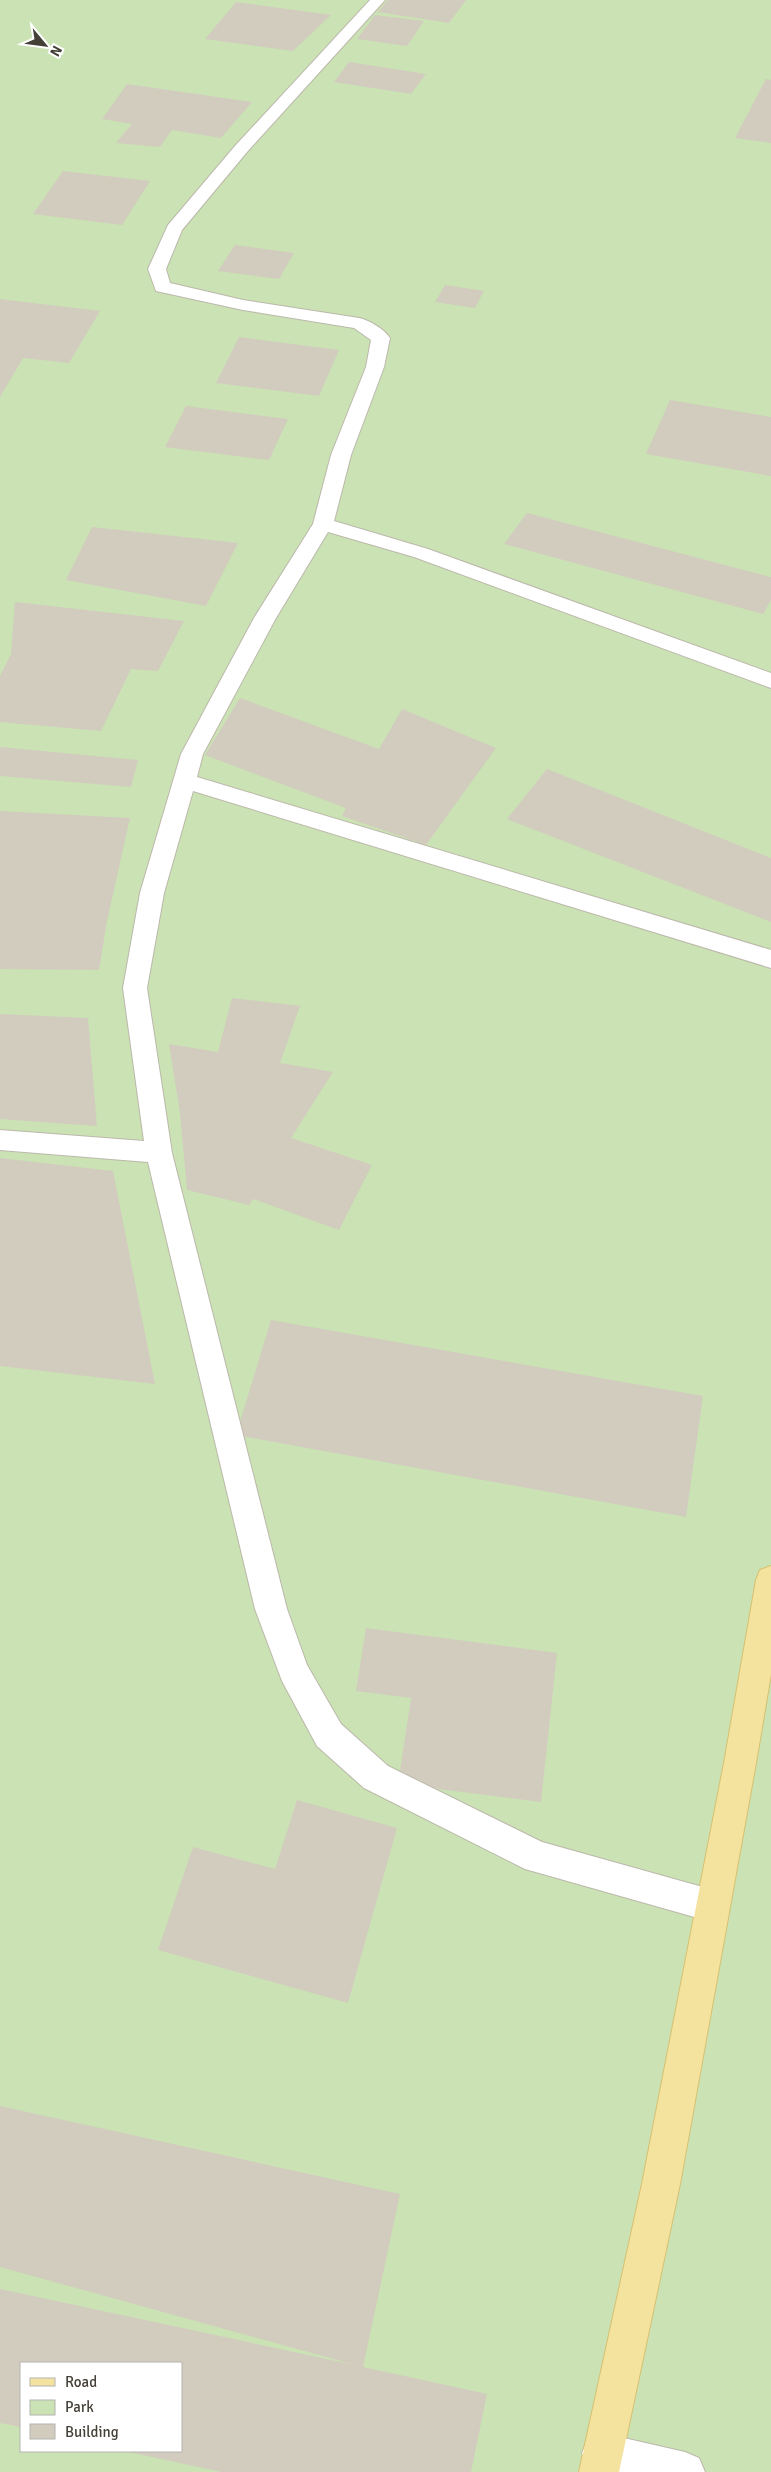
<svg xmlns="http://www.w3.org/2000/svg" width="771" height="2472" font-family="Signika,sans-serif">
<rect width="100%" height="100%" fill="#f2f0e8"/>
<path fill="#cae2b4" fill-rule="evenodd" d="M0,0H771V2472H0ZM21,2363H181V2451H21Z"/>
<path fill="#d2ccbe" d="M388,0H466L449,23L378,12Z
M236,2L331,15L293,51L205,39Z
M375,15L424,21L407,46L357,39Z
M349,62L426,74L411,94L334,82Z
M766,79L771,80V143L735,138Z
M127,84L252,102L221,138L172,130L160,147L116,143L132,124L102,119Z
M63,171L150,181L122,225L33,214Z
M235,245L294,253L279,279L218,271Z
M445,285L484,291L475,308L435,302Z
M0,299L100,311L69,363L23,358L0,397Z
M239,337L339,350L319,396L216,383Z
M670,400L771,417V476L646,454Z
M186,406L288,419L269,460L165,447Z
M527,513L771,577V600L763,614L504,544Z
M92,527L238,543L206,606L66,580Z
M15,602L184,621L158,671L131,669L101,731L0,722V676L11,654Z
M240,698L379,749L402,709L496,748L426,845L342,816L346,808L205,755Z
M0,747L138,760L131,787L0,776Z
M547,769L771,858V922L507,819Z
M0,811L130,818L107,921L99,970L0,969Z
M232,998L300,1006L280,1063L333,1072L291,1138L372,1165L339,1230L253,1199L249,1205L187,1190L180,1113L169,1044L218,1052Z
M0,1014L88,1018L97,1126L0,1119Z
M0,1158L113,1171L155,1384L0,1366Z
M271,1320L703,1396L686,1517L236,1435Z
M366,1628L557,1653L541,1802L398,1784L411,1698L356,1691Z
M297,1800L397,1828L348,2003L158,1950L193,1847L275,1869Z
M0,2106L400,2194L363,2367L487,2394L471,2472H221L129,2452L181,2451V2363H21V2427L0,2423V2289L355,2365L0,2267Z"/>
<g fill="none" stroke-linecap="round" stroke-linejoin="round">
<g stroke="#bcb8ab" stroke-width="2">
<path id="minor" d="M370,0H385L247,152L182,230L166,269L170,283L243,300L359,318C369,320 384,329 390,338L384,367L351,455L334,521L428,549L771,673V688L414,557L328,532L276,618L203,754L197,777L771,950V968L193,791L164,893L147,988L172,1153L287,1609L307,1665L341,1724L388,1766L542,1842L724,1893L729,1905L724,1917L712,1922L525,1869L364,1788L317,1746L282,1681L255,1609L148,1162L0,1150V1130L144,1141L123,988L140,893L181,754L254,618L313,524L331,455L366,367L371,340L354,328L243,310L156,291L148,269L168,225L235,146Z
M602,2433L685,2452L699,2458L705,2472H600L588,2467L582,2453L588,2439Z"/>
</g>
<g stroke="#d7c170" stroke-width="2">
<path id="major" d="M771,1566V1674L756,1763L680,2184L619,2472H579L642,2184L724,1763L756,1580L760,1570Z"/>
</g>
<use href="#minor" fill="#fff" fill-rule="evenodd"/>
<use href="#major" fill="#f4e29f" fill-rule="evenodd"/>
</g>
<rect x="20" y="2362" width="162" height="90" fill="#ffffff" stroke="#b4b3af"/>
<rect x="30" y="2378" width="25" height="8" fill="#f4e29f" stroke="#b4b3af"/>
<text x="65" y="2387" font-size="15" fill="#444037">Road</text>
<rect x="30" y="2400" width="25" height="15" fill="#cae2b4" stroke="#b4b3af"/>
<text x="65" y="2412" font-size="15" fill="#444037">Park</text>
<rect x="30" y="2424" width="25" height="15" fill="#d2ccbe" stroke="#b4b3af"/>
<text x="65" y="2437" font-size="15" fill="#444037">Building</text>
<g transform="translate(45 45) rotate(119)" stroke="#ffffff" stroke-width="4" paint-order="stroke">
<path d="M0-4L9 19L0 12L-9 19Z" fill="#444037"/>
<text y="-8" font-size="14" font-weight="bold" text-anchor="middle" fill="#444037">N</text>
</g>
</svg>
